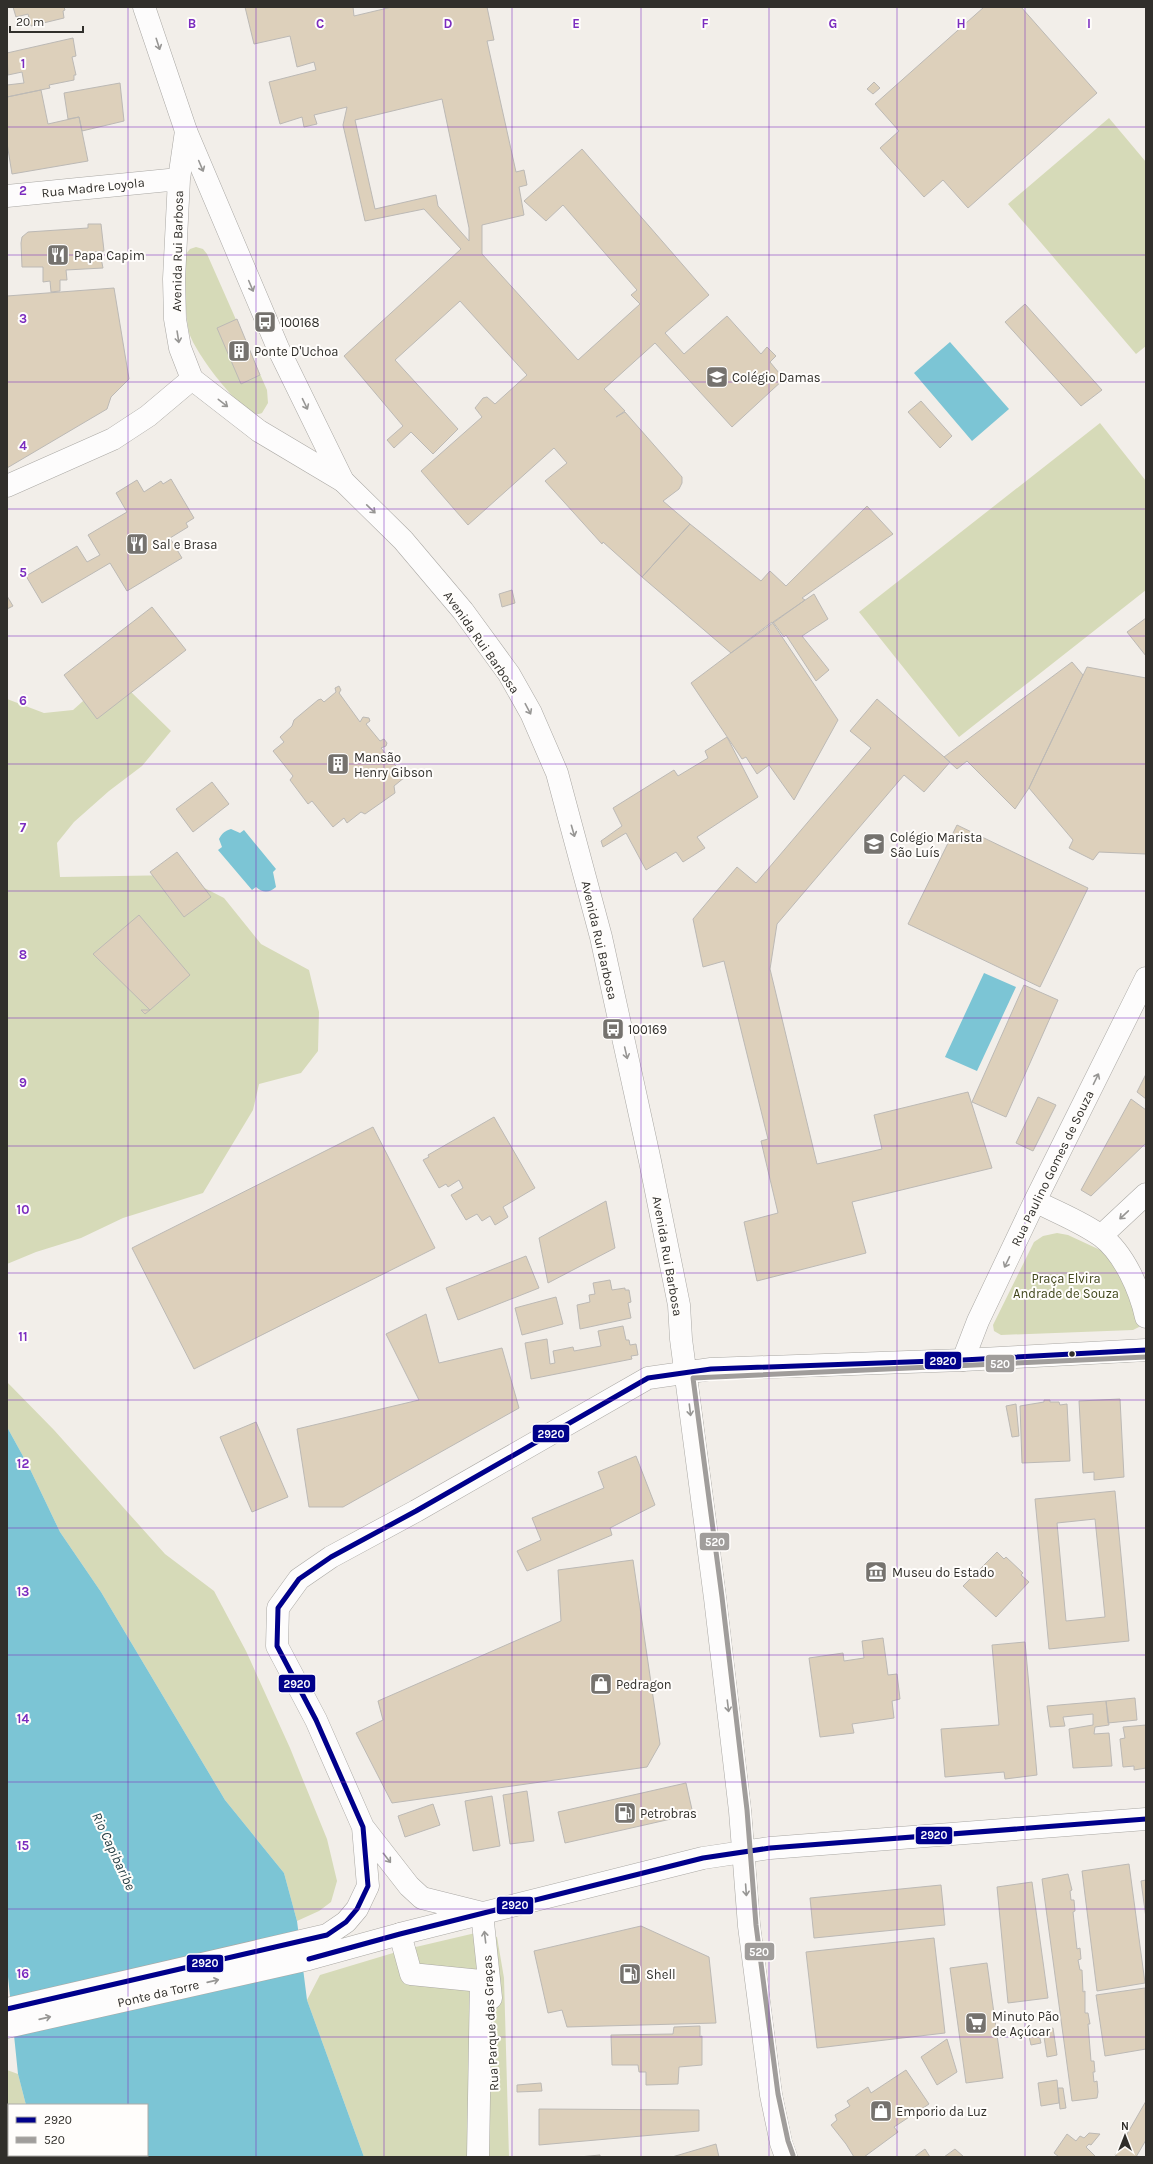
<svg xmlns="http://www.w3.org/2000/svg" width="1153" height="2164" font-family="Karla,sans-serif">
<rect width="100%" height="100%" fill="#f2eee9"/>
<path fill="#d6dab8" d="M1109,118L1146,162V346L1136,354L1008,204Z
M196,247L203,249L207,254L267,390L268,403L262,413C259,414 257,415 253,413C236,406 193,350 189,332C184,307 186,280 185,255L190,249Z
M1100,423L1146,481V590L959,737L859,612Z
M101,685L128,689L171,731L142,766L109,791L74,822L57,843L60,877L179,875L224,898L261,944L309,970L319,1012L318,1051L301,1073L259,1084L253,1110L203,1193L123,1218L81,1238L36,1252L7,1264V699L44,713L73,710Z
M1057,1233L1068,1235L1111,1255L1141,1322L1139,1327L1133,1330L1001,1335L994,1331L993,1325L1034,1242L1043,1236Z
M7,1382L54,1430L165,1554L214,1591L246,1651L290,1748L327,1839L337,1881L331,1902L319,1911L297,1921L284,1873L225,1800L101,1592L60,1532L29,1467L7,1427Z
M484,1931L497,1937L504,1978L509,2157H364L307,2000L320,1975L403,1950Z
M7,2070L18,2074L26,2105H9V2155H38L39,2157H7Z"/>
<path fill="#7cc5d5" d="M950,342L1009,409L972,441L914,373Z
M231,829L240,833L244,830L276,869L273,872L276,887C269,893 263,893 256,887L252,890L218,850L222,847L219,839C222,833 225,831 231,829Z
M984,973L1016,987L977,1071L945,1057Z
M7,1427L29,1467L60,1532L101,1592L225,1800L284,1873L297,1921L307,2000L364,2157H39L38,2155H147V2105H26L18,2074L7,1967Z"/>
<path fill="#ddd0bb" stroke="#bcb9b5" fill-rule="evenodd" d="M13,7H64L65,10L63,11L64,18L31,26L28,14L16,17Z
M245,7H353L354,16L392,7H487L494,40L487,41L516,172L524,170L527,185L519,187L524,215L482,225V254L578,360L640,304L631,295L637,290L563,205L546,221L524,201L582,149L709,295L665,333L684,354L727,316L761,354L767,347L776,356L770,362L784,379L732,427L655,343L604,389L625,411L616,417L625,412L682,477V483L679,489L663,501L690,524L642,577L603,542L602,544L545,481L567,463L554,448L468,525L421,471L482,417L475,408L483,398L487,397L495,404L527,375L460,301L395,360L458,429L433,454L411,432L394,448L387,440L403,426L344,356L461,249L424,209L365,221L343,125L347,107L314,115L317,124L304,127L302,117L280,124L269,82L316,70L314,62L297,67L290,36L254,44ZM442,99L469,228V241L438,206L436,195L375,209L355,120Z
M984,7H1021L1097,93L968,208L943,180L924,197L880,148L899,131L875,104Z
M73,38L76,56L72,57L76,75H74V80L49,85L50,88L7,97V85L24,83L22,72L8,75L7,53Z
M874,82L880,88L873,94L867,89Z
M120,83L124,121L82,131L79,117L68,119L64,93Z
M41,90L48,124L79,117L88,161L12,174L7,143V97Z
M88,224H101L104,251L94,252V259L101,258L103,268L66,270L67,280H60V291L51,292L50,281L43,282V267H22L21,243L22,237L28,232L88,228Z
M114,288L129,379L111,397L107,409L7,468V296Z
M1025,304L1102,390L1081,406L1005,322Z
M237,319L260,375L241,384L217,328Z
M921,401L952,436L940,448L908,412Z
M171,479L194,518L186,523L188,527L170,538L182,558L127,591L110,563L42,603L26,576L77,546L87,562L100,555L88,535L127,512L116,493L137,480L144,492L161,481L163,484Z
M867,506L893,534L802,598L805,600L731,653L642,577L690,524L761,581L770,571L786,586Z
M512,590L515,603L502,607L499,594Z
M814,594L828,619L802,636L829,670L816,681L786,635L784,637L773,622Z
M7,596L13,606L7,609Z
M152,607L186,650L97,719L64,675Z
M1146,618V656L1127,632Z
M772,622L838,720L794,800L769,765L757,774L746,757L742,759L691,683Z
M1072,662L1083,675L1029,788L1015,809L967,761L957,769L944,757Z
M1087,667L1146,678V854L1099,852L1093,860L1069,848L1073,840L1029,788Z
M339,686L341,690L339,693L360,722L363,717L369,718L370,721L366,724L380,741L384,739L387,743L386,746L381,748L405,777L394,786L395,793L365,814L361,812L347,823L344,818L333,827L312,801L308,804L290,780L293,776L273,751L284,742L280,737L292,726L294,720L318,700L321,699L324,702L336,692L335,688Z
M877,699L950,762L924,792L904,775L777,924L770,969L817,1164L882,1149L874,1115L968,1092L992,1168L852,1202L866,1253L757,1281L744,1222L778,1213L761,1141L768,1139L724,961L703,967L693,919L737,867L756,883L871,748L850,731Z
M727,737L758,797L697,837L705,848L683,862L676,852L646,870L626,833L603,847L601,841L622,826L613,808L674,770L678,776L708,758L705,751Z
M212,782L229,804L193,832L176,809Z
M957,825L1088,888L1040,987L908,924Z
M177,852L211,897L184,917L150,872Z
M139,915L190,975L150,1010L93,954Z
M1024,985L1058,1000L1006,1117L972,1102Z
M141,1010H150L145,1014Z
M1146,1074V1099L1137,1092Z
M1038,1097L1056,1105L1033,1151L1016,1143Z
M1131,1099L1146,1110V1143L1091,1196L1081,1190Z
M494,1117L535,1188L503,1207L508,1217L495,1225L490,1216L482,1221L477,1214L466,1220L451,1195L463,1188L459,1180L448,1187L446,1184L439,1188L423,1160L429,1157L428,1155Z
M373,1127L435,1248L194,1369L132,1248Z
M606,1201L615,1248L548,1283L539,1238Z
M526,1256L539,1288L458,1320L446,1288Z
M610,1280L612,1290L625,1288V1290H629L631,1302L628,1303L631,1318L580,1329L577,1305L590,1302L589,1295L595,1294L593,1283Z
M556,1297L563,1324L522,1335L515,1308Z
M426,1314L439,1363L502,1348L519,1408L343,1507H309L297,1429L419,1400L386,1334Z
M623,1326L626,1340H629L630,1345L636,1344L638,1355L631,1356L632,1359L531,1379L525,1343L547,1339L550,1364L555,1363L553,1351L573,1347L574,1351L601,1346L598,1331Z
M1120,1399L1124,1477L1094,1480V1472L1083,1473L1079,1401Z
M1044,1400H1050V1402H1059L1060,1405L1067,1404L1070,1461L1022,1463L1020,1406L1044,1402Z
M1016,1404L1019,1436L1012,1437L1006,1406Z
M256,1422L288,1497L252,1512L220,1437Z
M636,1456L655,1505L610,1528L612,1535L527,1571L517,1551L541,1540L532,1518L604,1488L598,1472Z
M1115,1491L1129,1641L1049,1649L1035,1499Z
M1095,1519L1105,1617L1066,1621L1057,1523Z
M997,1552L1004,1559L1006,1557L1023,1573L1021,1575L1029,1582L996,1617L963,1586Z
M633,1560L660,1744L647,1767L392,1803L356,1733L383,1720L378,1701L561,1621L558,1570Z
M883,1638L888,1675L897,1674L900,1699L892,1701L894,1718L852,1724L854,1733L820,1737L809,1658L843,1653L844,1661L864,1658L862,1641Z
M1025,1642L1037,1775L1005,1779L1004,1772L945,1777L941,1729L999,1725L992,1645Z
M1135,1698L1137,1720L1108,1723L1106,1701Z
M1106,1701L1109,1725L1095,1727L1094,1734L1109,1733L1112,1766L1073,1768L1069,1729L1093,1725V1714L1063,1717L1065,1726L1050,1727L1047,1706Z
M1146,1725V1768L1134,1770V1766L1123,1767L1120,1739L1125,1738L1123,1727Z
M686,1783L693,1814L565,1843L558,1812Z
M527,1791L534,1841L510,1844L503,1795Z
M492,1796L500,1846L473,1851L465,1801Z
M433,1804L440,1825L405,1837L398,1816Z
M1129,1864L1145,1983L1097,1991L1082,1871Z
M1068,1874L1072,1890L1070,1891L1071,1900H1074L1075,1911L1073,1912L1077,1949L1080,1948L1081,1959L1078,1960L1080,1970H1082L1083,1992L1085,1991V2013H1088L1090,2024H1088L1091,2061H1094L1095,2072H1093L1094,2082L1097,2081L1098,2092L1097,2098L1072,2101L1042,1879Z
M1146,1880V1918L1141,1881Z
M1032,1882L1048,1998L1008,2003L997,1887Z
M941,1885L945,1925L814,1938L810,1898Z
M641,1926L709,1957L716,2023L567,2027L562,2010L548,2013L534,1951Z
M934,1938L945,2033L817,2048L806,1952Z
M987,1963L1003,2078L966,2083L950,1968Z
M1145,1988L1146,2049L1105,2056L1096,1995Z
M700,2026V2037L702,2036V2065L679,2067L678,2084L646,2085V2072H639L638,2065H612L611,2035L673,2034L674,2027Z
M1053,2028L1057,2055L1047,2057L1043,2030Z
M1038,2030L1041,2043L1031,2045L1028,2032Z
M947,2039L957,2072L937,2085L921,2057Z
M906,2070L929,2104L894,2127L898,2132L864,2157H854L846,2144L831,2125L837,2120L835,2115L850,2106L847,2101L868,2087L871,2093Z
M1057,2080L1059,2103L1041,2106L1038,2083Z
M541,2083L542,2091L517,2092V2085Z
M1058,2088H1063L1066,2108L1060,2109Z
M1146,2101V2140L1136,2157H1119L1115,2155Z
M539,2109L699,2110V2131L539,2145Z
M1089,2133L1100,2134L1091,2145L1089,2144L1086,2147L1096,2157H1059L1054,2153L1067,2134L1076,2141L1080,2136L1084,2138Z
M716,2144L719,2157H722H672Z
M925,2149L930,2157H914Z
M955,2149L964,2157H944Z
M600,2155V2157H579Z"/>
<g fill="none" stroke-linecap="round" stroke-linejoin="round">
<g stroke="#aaa8a4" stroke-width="23">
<path id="minor" d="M186,131L179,179L174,279L175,319L180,348L192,379L259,431L343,481
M7,196L179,179
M7,486L113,439L148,416L192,379
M1035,1201C1056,1212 1082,1222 1101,1236C1124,1253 1140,1290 1146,1317
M1101,1236L1146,1194
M963,1360L978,1321L1035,1201L1146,978
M482,1913L491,1998
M400,1934L411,1974L481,1981L478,2157"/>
</g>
<g stroke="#aaa8a4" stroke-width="23">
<path id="major" d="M144,7L186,131L278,348L343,481L403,540L463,611L509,674L531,713L557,773L601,937L650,1161L679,1305L681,1339L715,1598L740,1811L749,1926L771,2095L781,2143L786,2157
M482,1913L422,1898L409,1886L363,1827L316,1720L277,1646L278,1608L299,1579L331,1557L416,1511L648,1378L711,1369L963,1360L1146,1350
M7,2009L327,1935L346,1922L357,1909L368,1886L363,1827
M7,2027L309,1959L400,1934L703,1858L770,1848L1146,1819"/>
</g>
<use href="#minor" stroke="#fdfcfc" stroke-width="22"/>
<use href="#major" stroke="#fdfcfc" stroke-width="22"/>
<g stroke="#fffdfb" stroke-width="8">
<path id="bus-1" d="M309,1959L400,1934L703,1858L770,1848L1146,1819
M7,2009L327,1935L346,1922L357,1909L368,1886L363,1827L316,1720L277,1646L278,1608L299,1579L331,1557L416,1511L648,1378L711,1369L963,1360L1146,1350"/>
</g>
<g stroke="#fffdfb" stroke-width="8">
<path id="bus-2" d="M793,2155L788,2141L778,2094L756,1925L747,1810L722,1597L693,1378L1146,1357"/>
</g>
<use href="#bus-1" stroke="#00008b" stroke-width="5"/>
<use href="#bus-2" stroke="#a09d9b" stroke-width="5"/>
</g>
<defs><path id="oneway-shaft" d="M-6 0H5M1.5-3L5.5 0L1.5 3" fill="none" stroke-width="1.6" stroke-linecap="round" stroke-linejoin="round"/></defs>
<g stroke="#979694">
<use href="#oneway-shaft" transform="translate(158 44) rotate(72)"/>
<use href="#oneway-shaft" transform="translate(201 166) rotate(67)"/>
<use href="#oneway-shaft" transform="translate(251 286) rotate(67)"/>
<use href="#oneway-shaft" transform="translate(178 337) rotate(81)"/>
<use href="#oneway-shaft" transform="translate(223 403) rotate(38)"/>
<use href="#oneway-shaft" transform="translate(305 404) rotate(64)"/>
<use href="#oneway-shaft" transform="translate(371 509) rotate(44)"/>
<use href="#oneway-shaft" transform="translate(528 709) rotate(62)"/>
<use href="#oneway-shaft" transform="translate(573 831) rotate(74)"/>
<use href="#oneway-shaft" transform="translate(626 1053) rotate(77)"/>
<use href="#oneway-shaft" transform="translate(1096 1079) rotate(-64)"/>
<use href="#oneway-shaft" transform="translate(1124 1215) rotate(137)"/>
<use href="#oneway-shaft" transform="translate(1007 1262) rotate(116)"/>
<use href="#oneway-shaft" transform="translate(690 1410) rotate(83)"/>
<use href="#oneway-shaft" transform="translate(728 1706) rotate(83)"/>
<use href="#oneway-shaft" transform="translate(387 1858) rotate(52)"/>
<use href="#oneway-shaft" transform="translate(746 1890) rotate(86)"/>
<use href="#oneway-shaft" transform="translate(485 1937) rotate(-97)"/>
<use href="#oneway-shaft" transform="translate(213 1981) rotate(-13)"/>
<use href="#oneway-shaft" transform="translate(45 2018) rotate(-13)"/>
</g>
<path fill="none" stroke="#7b2cbf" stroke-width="1" stroke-opacity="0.55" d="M128,7V2105M256,7V2157M384,7V2157M512,7V2157M641,7V2157M769,7V2157M897,7V2157M1025,7V2157M7,127H1146M7,255H1146M7,382H1146M7,509H1146M7,636H1146M7,764H1146M7,891H1146M7,1018H1146M7,1146H1146M7,1273H1146M7,1400H1146M7,1528H1146M7,1655H1146M7,1782H1146M7,1909H1146M7,2037H1146M128,2155V2157"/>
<defs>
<g id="restaurant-square" transform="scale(1.15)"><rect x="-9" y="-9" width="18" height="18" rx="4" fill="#75726e" stroke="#fffdfb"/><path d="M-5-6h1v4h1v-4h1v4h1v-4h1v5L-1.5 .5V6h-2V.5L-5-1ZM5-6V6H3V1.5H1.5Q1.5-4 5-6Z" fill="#fff"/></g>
<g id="bus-square" transform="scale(1.15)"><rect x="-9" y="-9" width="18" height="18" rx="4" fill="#75726e" stroke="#fffdfb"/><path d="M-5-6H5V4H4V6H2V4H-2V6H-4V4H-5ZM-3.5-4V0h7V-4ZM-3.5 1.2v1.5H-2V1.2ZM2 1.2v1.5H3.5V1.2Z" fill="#fff"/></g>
<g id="building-square" transform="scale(1.15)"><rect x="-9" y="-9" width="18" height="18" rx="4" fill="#75726e" stroke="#fffdfb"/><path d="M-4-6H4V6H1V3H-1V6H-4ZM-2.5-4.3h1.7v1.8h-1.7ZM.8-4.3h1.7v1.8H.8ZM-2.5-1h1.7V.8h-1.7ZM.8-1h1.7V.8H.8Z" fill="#fff"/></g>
<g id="school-square" transform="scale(1.15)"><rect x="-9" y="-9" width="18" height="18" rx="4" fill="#75726e" stroke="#fffdfb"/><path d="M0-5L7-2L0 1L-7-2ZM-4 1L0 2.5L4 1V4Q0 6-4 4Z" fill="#fff"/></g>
<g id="museum-square" transform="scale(1.15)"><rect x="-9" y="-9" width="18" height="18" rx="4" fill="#75726e" stroke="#fffdfb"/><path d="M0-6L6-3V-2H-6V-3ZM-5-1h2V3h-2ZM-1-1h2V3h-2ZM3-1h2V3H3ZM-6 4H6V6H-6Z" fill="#fff"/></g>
<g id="shop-square" transform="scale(1.15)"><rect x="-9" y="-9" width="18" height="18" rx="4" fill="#75726e" stroke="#fffdfb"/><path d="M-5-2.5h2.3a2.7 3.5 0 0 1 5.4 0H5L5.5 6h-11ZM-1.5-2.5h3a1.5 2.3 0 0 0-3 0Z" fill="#fff"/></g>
<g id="fuel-square" transform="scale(1.15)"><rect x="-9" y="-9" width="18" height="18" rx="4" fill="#75726e" stroke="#fffdfb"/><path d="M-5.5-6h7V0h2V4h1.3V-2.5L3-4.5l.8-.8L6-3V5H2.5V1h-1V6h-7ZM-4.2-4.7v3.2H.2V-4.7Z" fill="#fff"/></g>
<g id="supermarket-square" transform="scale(1.15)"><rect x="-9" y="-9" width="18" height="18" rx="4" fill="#75726e" stroke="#fffdfb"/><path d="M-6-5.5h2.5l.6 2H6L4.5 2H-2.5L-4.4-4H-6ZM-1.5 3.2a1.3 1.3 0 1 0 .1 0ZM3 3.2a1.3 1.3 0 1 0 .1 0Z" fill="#fff"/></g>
</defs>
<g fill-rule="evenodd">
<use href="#restaurant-square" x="58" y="255"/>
<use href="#bus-square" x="265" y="322"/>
<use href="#building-square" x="239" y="351"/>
<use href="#school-square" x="717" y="377"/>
<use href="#restaurant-square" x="137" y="544"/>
<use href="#building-square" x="338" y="764"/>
<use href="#school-square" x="874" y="844"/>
<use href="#bus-square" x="613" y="1029"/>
<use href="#museum-square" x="876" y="1572"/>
<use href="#shop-square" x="601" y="1684"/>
<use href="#fuel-square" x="625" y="1813"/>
<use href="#fuel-square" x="630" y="1974"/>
<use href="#supermarket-square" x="976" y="2023"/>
<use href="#shop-square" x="881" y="2111"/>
</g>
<circle fill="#312f2b" stroke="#fffdfb" stroke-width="1.5" cx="1072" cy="1354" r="3.5"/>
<g text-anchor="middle" stroke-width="4" stroke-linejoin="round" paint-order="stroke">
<g font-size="13" fill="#312f2b" stroke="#fffdfb">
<text transform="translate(93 187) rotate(-6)" y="5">Rua Madre Loyola</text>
<text transform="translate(177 251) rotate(-89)" y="5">Avenida Rui Barbosa</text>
<text transform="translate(482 642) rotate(55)" y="5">Avenida Rui Barbosa</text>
<text transform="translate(600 940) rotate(77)" y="5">Avenida Rui Barbosa</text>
<text transform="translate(1052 1168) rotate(-64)" y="5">Rua Paulino Gomes de Souza</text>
<text transform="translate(668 1256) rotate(80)" y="5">Avenida Rui Barbosa</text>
<text transform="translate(158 1993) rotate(-13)" y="5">Ponte da Torre</text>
<text transform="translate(490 2023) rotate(-93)" y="5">Rua Parque das Graças</text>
</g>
<g font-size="13" fill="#312f2b" stroke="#fffdfb" text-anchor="start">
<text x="74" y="260">Papa Capim</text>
<text x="280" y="327">100168</text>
<text x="254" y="356">Ponte D'Uchoa</text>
<text x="732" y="382">Colégio Damas</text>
<text x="152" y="549">Sal e Brasa</text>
<text x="354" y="762">Mansão<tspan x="354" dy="15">Henry Gibson</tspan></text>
<text x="890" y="842">Colégio Marista<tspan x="890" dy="15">São Luís</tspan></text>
<text x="628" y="1034">100169</text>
<text x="892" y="1577">Museu do Estado</text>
<text x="616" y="1689">Pedragon</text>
<text x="640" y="1818">Petrobras</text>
<text x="646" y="1979">Shell</text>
<text x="992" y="2021">Minuto Pão<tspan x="992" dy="15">de Açúcar</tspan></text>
<text x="896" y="2116">Emporio da Luz</text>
</g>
<g font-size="13" fill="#41471c" stroke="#fffdfb">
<text x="1066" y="1283">Praça Elvira<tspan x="1066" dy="15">Andrade de Souza</tspan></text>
</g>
<g font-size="14" font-style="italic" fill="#253d43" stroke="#fffdfb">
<text transform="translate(114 1851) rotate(65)" y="5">Rio Capibaribe</text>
</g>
</g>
<g font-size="13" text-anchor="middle" font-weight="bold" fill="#7b2cbf" stroke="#fffdfb" stroke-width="4" stroke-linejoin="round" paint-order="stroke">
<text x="192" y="28">B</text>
<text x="320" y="28">C</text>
<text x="448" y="28">D</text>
<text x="576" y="28">E</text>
<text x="705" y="28">F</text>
<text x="833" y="28">G</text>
<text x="961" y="28">H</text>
<text x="1089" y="28">I</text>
<text x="23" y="68">1</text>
<text x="23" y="195">2</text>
<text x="23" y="323">3</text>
<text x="23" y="450">4</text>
<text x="23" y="577">5</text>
<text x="23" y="705">6</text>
<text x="23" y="832">7</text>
<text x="23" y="959">8</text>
<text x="23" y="1087">9</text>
<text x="23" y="1214">10</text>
<text x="23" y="1341">11</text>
<text x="23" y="1468">12</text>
<text x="23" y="1596">13</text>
<text x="23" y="1723">14</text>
<text x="23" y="1850">15</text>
<text x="23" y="1978">16</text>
</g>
<g stroke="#fffdfb" stroke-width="1.5">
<rect x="924" y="1351" width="38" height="19" rx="4" fill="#00008b"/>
<rect x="985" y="1354" width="30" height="19" rx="4" fill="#a09d9b"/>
<rect x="532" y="1424" width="38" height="19" rx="4" fill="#00008b"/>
<rect x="699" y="1532" width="31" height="19" rx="4" fill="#a09d9b"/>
<rect x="278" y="1674" width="38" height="19" rx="4" fill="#00008b"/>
<rect x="915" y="1826" width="38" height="19" rx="4" fill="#00008b"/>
<rect x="496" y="1896" width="38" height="19" rx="4" fill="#00008b"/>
<rect x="744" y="1942" width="31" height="19" rx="4" fill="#a09d9b"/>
<rect x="186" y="1954" width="38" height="19" rx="4" fill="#00008b"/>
</g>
<g font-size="11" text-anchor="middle" font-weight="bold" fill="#fff">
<text x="943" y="1365">2920</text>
<text x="1000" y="1368">520</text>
<text x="551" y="1438">2920</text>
<text x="715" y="1546">520</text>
<text x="297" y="1688">2920</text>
<text x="934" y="1839">2920</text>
<text x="515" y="1909">2920</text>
<text x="759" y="1956">520</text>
<text x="205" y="1967">2920</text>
</g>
<rect width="1153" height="2164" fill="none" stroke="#312f2b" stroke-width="16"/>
<rect x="8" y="2104" width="140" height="52" fill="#fffdfb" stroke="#adaba8"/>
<rect x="16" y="2117" width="20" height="6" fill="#00008b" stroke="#adaba8"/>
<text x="44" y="2124" font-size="12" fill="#312f2b">2920</text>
<rect x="16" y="2137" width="20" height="6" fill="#a09d9b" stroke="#adaba8"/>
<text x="44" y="2144" font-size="12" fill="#312f2b">520</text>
<g transform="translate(1125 2136)" stroke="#fffdfb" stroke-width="3" paint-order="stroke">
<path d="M0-3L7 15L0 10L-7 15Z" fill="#312f2b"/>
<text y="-6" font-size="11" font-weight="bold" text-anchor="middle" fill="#312f2b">N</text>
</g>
<path d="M10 26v6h73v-6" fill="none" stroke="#312f2b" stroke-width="2"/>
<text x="16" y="26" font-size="12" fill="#312f2b" stroke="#fffdfb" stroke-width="3" paint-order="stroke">20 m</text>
</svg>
